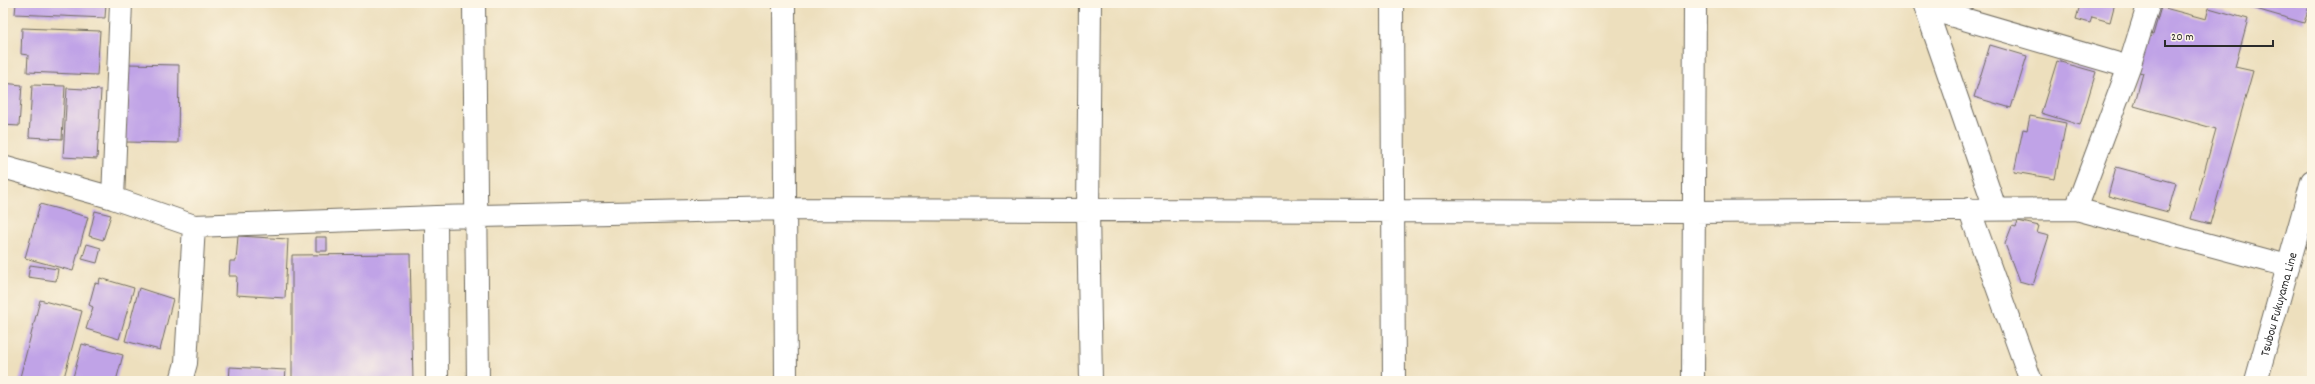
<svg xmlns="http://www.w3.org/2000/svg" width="2315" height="384" font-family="Dekko,sans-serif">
<rect width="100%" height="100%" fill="#fcf5e5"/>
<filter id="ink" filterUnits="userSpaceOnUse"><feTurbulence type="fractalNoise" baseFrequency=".025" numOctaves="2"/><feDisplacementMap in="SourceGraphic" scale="8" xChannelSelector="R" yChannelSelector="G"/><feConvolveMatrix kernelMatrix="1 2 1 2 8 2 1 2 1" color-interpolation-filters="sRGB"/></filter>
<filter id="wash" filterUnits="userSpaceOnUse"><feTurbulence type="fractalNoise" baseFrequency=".012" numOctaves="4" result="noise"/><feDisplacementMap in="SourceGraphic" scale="16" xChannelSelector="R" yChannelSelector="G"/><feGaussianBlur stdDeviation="0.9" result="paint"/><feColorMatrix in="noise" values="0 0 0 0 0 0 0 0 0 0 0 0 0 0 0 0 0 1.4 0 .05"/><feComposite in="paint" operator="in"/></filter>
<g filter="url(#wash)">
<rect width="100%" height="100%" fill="#eddfbd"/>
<g id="blocks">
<path fill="#c0a3e7" d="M16,3H106L105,18L15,14Z
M2074,3H2115L2110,22L2092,17L2090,23L2076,19L2080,5Z
M2250,3H2310L2304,23L2249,7Z
M2161,7L2206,19L2209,8L2248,19L2235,67L2253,71L2210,224L2191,219L2216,129L2134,106L2143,73L2139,72L2150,34L2153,35Z
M22,28L100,31L97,75L27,72L28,55L21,54Z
M1990,45L2027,56L2011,108L1974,97Z
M2057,61L2096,72L2080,125L2041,113Z
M126,64L179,65L178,143L125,142Z
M3,83L22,85L19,126L3,125Z
M32,85L65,86L62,139L29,137Z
M67,88L101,90L97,159L63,157Z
M2030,116L2066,123L2055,179L2014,172L2023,129L2027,130Z
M2116,167L2176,183L2168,212L2108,196Z
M40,204L88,217L73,271L25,258Z
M95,211L111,215L103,240L89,236Z
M2018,221L2039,226L2037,233L2049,236L2033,285L2019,281L2005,244L2012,226L2016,227Z
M238,236L288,239L285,298L236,295L237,276H229L230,261H236Z
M316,237H327V251H316Z
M87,244L101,248L97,263L82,259Z
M410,254L413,381H292V255Z
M30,265L58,269L56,281L28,277Z
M100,278L134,288L119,339L86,329L93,307L89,305L95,283L99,284Z
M139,288L173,299L160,350L125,341Z
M40,300L82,311L63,381H19Z
M82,344L123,355L116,381H72Z
M230,367L286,370L285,381H229Z"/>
</g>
</g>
<g filter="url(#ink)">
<use href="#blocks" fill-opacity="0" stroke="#6f6a5e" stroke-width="1"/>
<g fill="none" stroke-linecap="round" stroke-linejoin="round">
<g stroke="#6f6a5e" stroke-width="24">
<path id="minor" d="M474,3L478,381
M784,3L786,381
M1090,3L1088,211L1091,381
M1392,3L1394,381
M1924,3L1995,208
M2149,3L2129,67L2076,209L2288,266
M1926,8L2129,67
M3,167L113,198L194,226L436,217L437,381
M113,198L121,3
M1969,209L2031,381
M436,217L785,209L1694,212L2076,209
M181,381L186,363L194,226
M1693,381L1695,3"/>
</g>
<g stroke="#6f6a5e" stroke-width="24">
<g id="secondary">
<path id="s1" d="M2256,381L2312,181"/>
</g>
</g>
<use href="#minor" stroke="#fff" stroke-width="22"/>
<use href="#secondary" stroke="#fff" stroke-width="22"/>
</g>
</g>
<g text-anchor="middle" stroke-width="3" stroke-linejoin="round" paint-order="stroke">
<g font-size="13" fill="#2b2b2b" stroke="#fcf5e5">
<text dy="5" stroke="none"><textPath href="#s1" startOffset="80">Tsubou Fukuyama Line</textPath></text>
</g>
</g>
<rect width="2315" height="384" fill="none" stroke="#fcf5e5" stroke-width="16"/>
<path d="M2165 40v6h108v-6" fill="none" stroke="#2b2b2b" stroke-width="2"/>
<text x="2171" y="40" font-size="12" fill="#2b2b2b" stroke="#fcf5e5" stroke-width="3" paint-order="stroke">20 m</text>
</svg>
